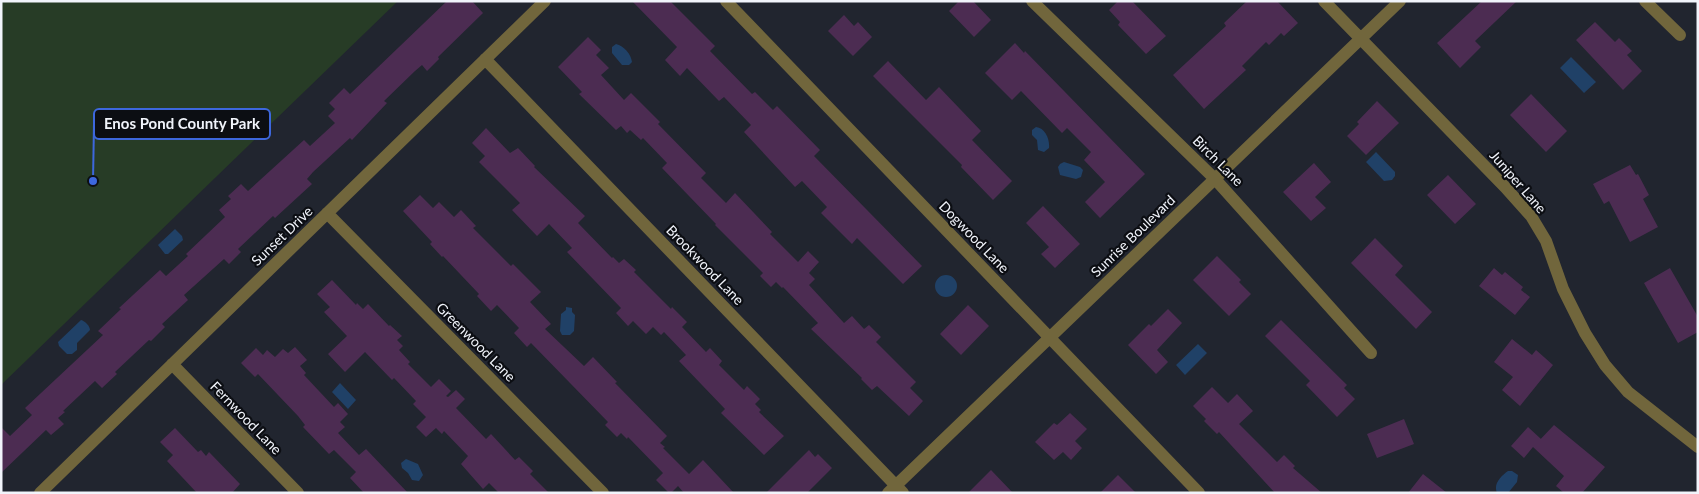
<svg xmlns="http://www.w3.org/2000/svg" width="1699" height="494" font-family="Lato,sans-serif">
<rect width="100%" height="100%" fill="#21252f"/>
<path fill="#273c26" d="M1,1H398L1,385Z"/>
<path fill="#204167" d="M616,44C624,46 631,54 632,62L629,65H622L612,53V47Z
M1571,57L1596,82L1584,93L1560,68Z
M1036,127C1045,128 1050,139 1049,148L1044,152L1038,150L1037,140L1032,135V130Z
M1376,152L1395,172V176L1392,180L1384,181L1366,162Z
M1064,162L1080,167L1083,170L1081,177L1076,179L1060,175L1058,167L1060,164Z
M175,229L182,236L183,240L168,254H165L158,245Z
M935 286a11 11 0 1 1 22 0a11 11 0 1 1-22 0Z
M566,307L572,308V312L575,315L574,331L570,335H562L560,331L561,314L566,310Z
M81,320C85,321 90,326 90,330L77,343V350L72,354H67L59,346L58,342Z
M1198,344L1207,353L1185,375L1176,365Z
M340,383L356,400L348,409L332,392Z
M406,459L418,464L423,475L419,481L412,480L408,473L402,468L401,463Z
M1508,471H1512L1518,475L1517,482L1508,493H1497C1493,484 1501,476 1508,471Z"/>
<path fill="#4c2c52" d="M447,1H472L483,13L438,57L439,59L427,71L422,65L415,71L384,101L387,103L352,140L350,138L313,172L307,179L312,184L275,218L273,216L238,249L241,252L229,264L224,259L184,295L188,300L162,324L165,327L151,341L149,340L115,372L117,374L102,388L95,381L63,411L65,412L58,418L64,424L51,435L46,430L1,473V427L10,436L32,415L25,408L103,335L98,331L121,309L119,308L160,270L166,276L188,256L186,254L225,217L219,210L231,199L228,196L241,184L248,191L304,140L310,146L335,123L328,116L335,109L329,103L344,88L350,94Z
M632,1H670L715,46L710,51L752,94L755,92L773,110L777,106L820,150L814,156L922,266L903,284L857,238L852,244L821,213L827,207L802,181L795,187L744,132L751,125L724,97L719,101L687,68L680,76L665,60L677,47Z
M959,1H973L991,20L974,37L949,11Z
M1118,1H1132L1166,36L1146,54L1118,25L1120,22L1109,10Z
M1247,1H1277L1298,23L1284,36L1281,33L1269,45L1266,42L1242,66L1246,70L1204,109L1173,75L1226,26L1224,23Z
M1482,1H1517L1475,41L1481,47L1460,68L1437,43Z
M844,15L854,26L858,22L872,37L853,56L828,31Z
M1595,22L1615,42L1619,38L1632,51L1627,55L1642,71L1623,90L1576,40Z
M588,37L601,50L596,55L609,68L601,75L624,100L631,93L660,122L658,124L706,173L701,178L726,203L735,193L772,232L770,234L798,262L808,251L819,262L809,273L815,279L809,285L844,323L852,316L864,329L869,325L881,337L876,342L916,382L910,388L923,401L909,416L877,386L872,390L861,379L862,378L811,329L818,323L783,287L782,288L776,282L771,287L760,276L763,273L715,225L716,224L662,168L667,163L643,138L641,140L630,130L627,133L621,126L616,130L579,94L582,92L558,67Z
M1015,43L1024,53L1025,51L1145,174L1100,218L1085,202L1105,182L1084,160L1091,152L1067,128L1062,133L1021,91L1012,100L985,73Z
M888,61L926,100L939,87L981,131L972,140L1012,181L993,200L961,167L962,165L873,76Z
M1531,94L1567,131L1546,152L1510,115Z
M1377,101L1399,123L1366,155L1347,136L1359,124L1357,122Z
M486,128L510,153L518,148L535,166L534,167L585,216L578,223L612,258L613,257L619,263L624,259L636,270L634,272L671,309L672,307L687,322L682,327L706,352L710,348L722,361L719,365L744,390L747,386L760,399L755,404L761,410L759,412L784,436L764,455L721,413L725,409L679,361L686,355L664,332L661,335L653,327L646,334L633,321L628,326L616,313L621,308L567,252L572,248L549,224L537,236L512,210L520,203L479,162L485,156L472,143Z
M1314,163L1331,182L1315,197L1326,208L1311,221L1283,192Z
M1630,165L1636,175L1638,174L1649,195L1643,199L1658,227L1630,242L1609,201L1604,204L1593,184Z
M1448,175L1476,204L1455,224L1427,195Z
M420,195L433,208L439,202L454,217L461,210L476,226L473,228L511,266L513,264L541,292L530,302L551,324L545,329L584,366L593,357L617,382L615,383L667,436L660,443L665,447L663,448L689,474L703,460L734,493H684L678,486L671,493H669L656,480L663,473L628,437L627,439L621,433L617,437L605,425L608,422L570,383L531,343L527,347L514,333L519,328L497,305L491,311L477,296L479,294L443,256L442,257L430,244L432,242L403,211Z
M1043,206L1080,244L1055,268L1041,254L1049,247L1026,223Z
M1375,238L1403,266L1395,275L1432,312L1416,329L1351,263Z
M1217,256L1241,280L1239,282L1251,294L1229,316L1193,280Z
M1494,268L1502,275L1505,272L1523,287L1521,290L1530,297L1515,315L1479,286Z
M1670,268L1698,317V332L1678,343L1644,283Z
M332,280L356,305L357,303L363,309L368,304L389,326L390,325L402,336L397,340L403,346L399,350L410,362L408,364L431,387L439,379L451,391L446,396L448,397L456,390L465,399L456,408L486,439L491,434L515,460L519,457L533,471L530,474L549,493H499L489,483L483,489L461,464L468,456L444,431L442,434L436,428L426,437L416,427L426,417L413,404L416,401L394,378L392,380L365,352L345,372L328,354L347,336L324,312L330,307L317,294Z
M968,305L989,326L961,355L940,334Z
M1168,309L1182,323L1157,350L1168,362L1156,374L1128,345L1149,324L1151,326Z
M1281,320L1347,385L1344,388L1355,399L1337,417L1306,385L1310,381L1265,336Z
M1512,339L1532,355L1536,350L1553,365L1520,406L1502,390L1513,377L1494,362Z
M295,347L307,360L300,366L306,373L304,375L334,407L338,403L348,414L340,422L345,427L338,433L359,455L366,449L408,493H364L350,478L356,472L334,450L329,454L303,427L305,425L298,416L258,374L255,377L241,363L256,348L263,355L267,350L275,357L283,349L288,353Z
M1212,387L1228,403L1237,394L1253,411L1239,424L1277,462L1284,455L1295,466L1293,468L1322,493H1275L1219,432L1217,434L1204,421L1206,419L1193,406Z
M1070,413L1087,429L1075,441L1082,448L1071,460L1063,452L1054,460L1035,442L1054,423L1057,425Z
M1404,419L1414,444L1377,458L1367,434Z
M1554,425L1605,467L1582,493H1564L1556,486L1564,476L1533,447L1524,458L1511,446L1528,427L1541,439L1535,445Z
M175,428L198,452L201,450L206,456L209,452L240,484L232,493H197L167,461L173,455L160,442Z
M809,450L815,457L818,454L832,468L807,493H766Z
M991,470L1013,493H968Z
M1423,474L1447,493H1408Z
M1118,475L1136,493H1100Z"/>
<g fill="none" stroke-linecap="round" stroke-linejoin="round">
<path stroke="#71663c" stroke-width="12" d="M726,1L1199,493
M1032,1L1215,179L1371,353
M1324,1L1505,187L1531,216L1546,241L1563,289L1585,333L1605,365L1628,392L1698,447
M1645,1L1680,35
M485,59L903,493
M327,213L603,493
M172,364L298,493
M40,493L545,1
M888,493L1400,1"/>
</g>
<g text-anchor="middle" stroke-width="4.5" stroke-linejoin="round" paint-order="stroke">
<g font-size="14" fill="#f1f4fb" stroke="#0c0e13">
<text transform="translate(1218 161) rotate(45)" y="5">Birch Lane</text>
<text transform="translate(1518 182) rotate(49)" y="5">Juniper Lane</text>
<text transform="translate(282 236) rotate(-44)" y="5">Sunset Drive</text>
<text transform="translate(1133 236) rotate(-44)" y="5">Sunrise Boulevard</text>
<text transform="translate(974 237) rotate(46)" y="5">Dogwood Lane</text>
<text transform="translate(705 265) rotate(46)" y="5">Brookwood Lane</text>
<text transform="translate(476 342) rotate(45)" y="5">Greenwood Lane</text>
<text transform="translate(246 418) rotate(46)" y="5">Fernwood Lane</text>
</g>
</g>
<path fill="none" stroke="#3d67dd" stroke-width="2" d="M93 181L94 124"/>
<circle fill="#3d67dd" stroke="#0c0e13" stroke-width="2" cx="93" cy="181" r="5"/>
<rect fill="#0c0e13" stroke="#3d67dd" stroke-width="2" x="94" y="109" width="176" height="30" rx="5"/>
<g font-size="15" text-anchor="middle" font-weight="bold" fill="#f1f4fb">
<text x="182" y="129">Enos Pond County Park</text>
</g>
<rect width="1699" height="494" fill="none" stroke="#f1f4fb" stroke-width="5"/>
</svg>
